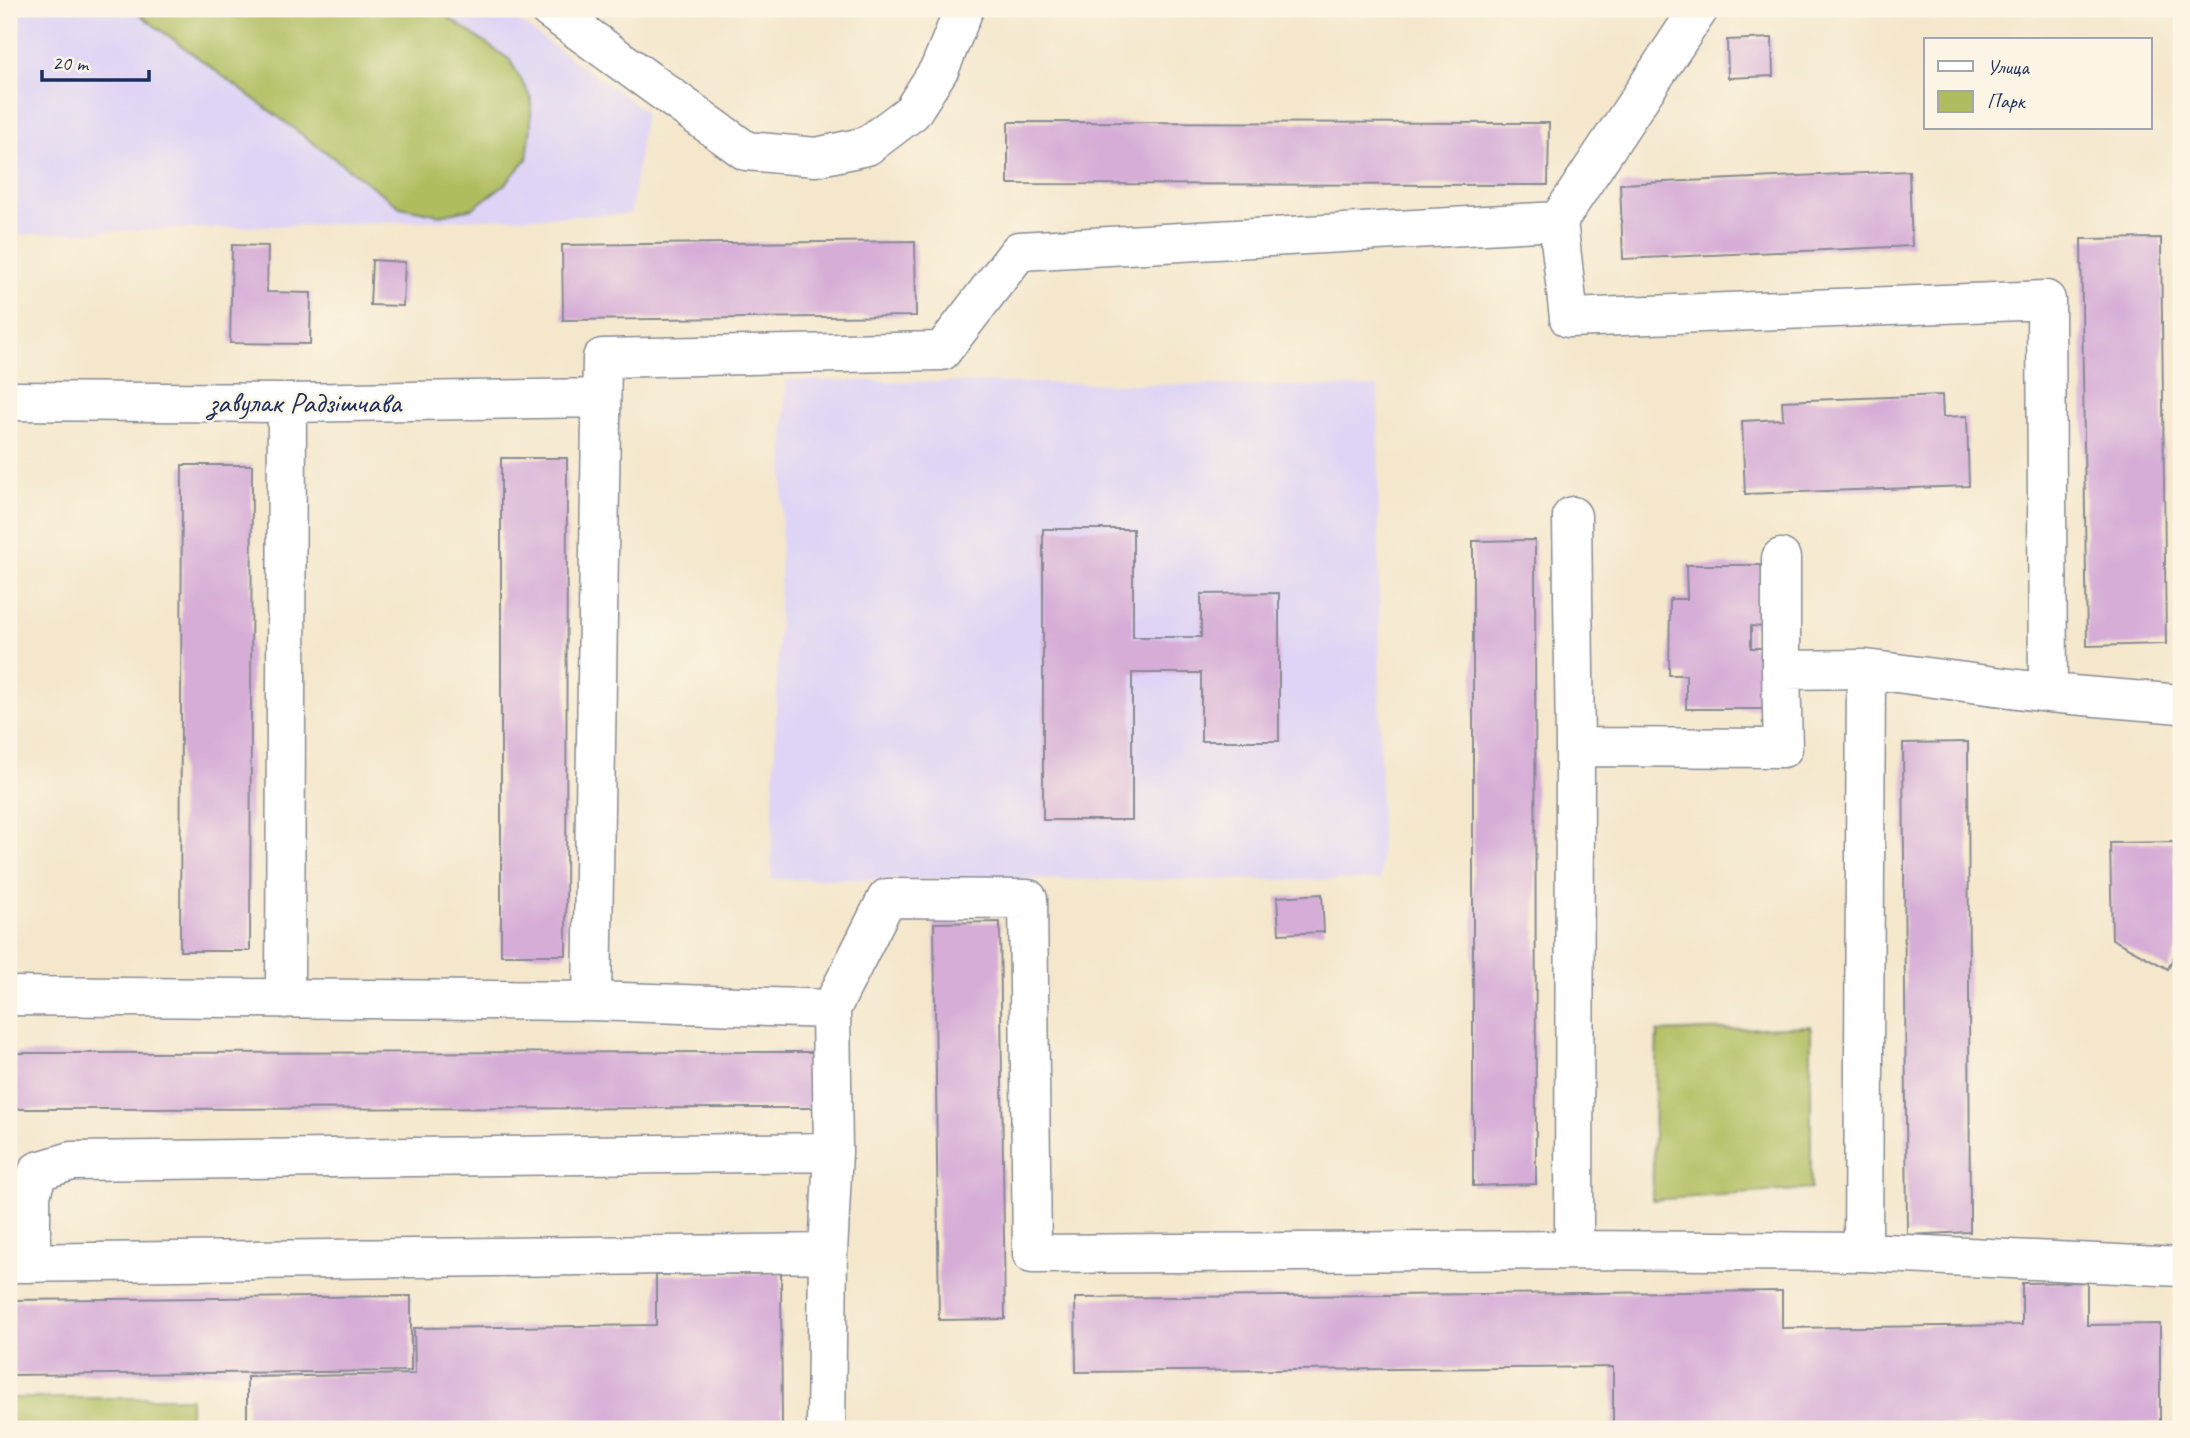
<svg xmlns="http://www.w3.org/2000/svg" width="2190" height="1438" font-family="Caveat,sans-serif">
<rect width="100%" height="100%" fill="#fcf5e5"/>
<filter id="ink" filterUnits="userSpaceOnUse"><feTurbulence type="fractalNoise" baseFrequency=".0143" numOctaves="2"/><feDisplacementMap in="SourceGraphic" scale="14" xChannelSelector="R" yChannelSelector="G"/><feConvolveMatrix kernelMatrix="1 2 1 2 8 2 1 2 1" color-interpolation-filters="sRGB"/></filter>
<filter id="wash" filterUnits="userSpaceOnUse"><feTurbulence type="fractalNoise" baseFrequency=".00686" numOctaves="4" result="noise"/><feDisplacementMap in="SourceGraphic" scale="28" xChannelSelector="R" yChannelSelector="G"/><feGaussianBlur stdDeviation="1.57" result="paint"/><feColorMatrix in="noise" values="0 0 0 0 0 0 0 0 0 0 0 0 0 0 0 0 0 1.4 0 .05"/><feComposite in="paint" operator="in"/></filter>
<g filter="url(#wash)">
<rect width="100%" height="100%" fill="#f4e7cc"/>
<path fill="#dfd4f5" d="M9,9H501L645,111L631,214L9,235Z
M786,380L1378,387L1381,880L771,879Z"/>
<path fill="#b0bd5f" stroke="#66765e" stroke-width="2" d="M132,9H436L510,60L531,98V126L527,159L505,184L473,208L440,215L400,207Z
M1811,1026V1189L1652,1200L1657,1032Z
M9,1398H190V1429H9Z"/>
<g id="blocks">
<path fill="#d6add7" d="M1772,38L1773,76L1728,78L1727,40Z
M1008,122L1549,123L1548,185L1008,184Z
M1909,171L1912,246L1623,259L1620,184Z
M2161,238L2166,644L2087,646L2081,239Z
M915,241L916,316L563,320L562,245Z
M232,245L268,246L267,292L311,293L310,344L230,343Z
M372,260L405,262L403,306L370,305Z
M1942,395L1943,417L1967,416L1969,486L1745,494L1742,421L1783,419L1782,401Z
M501,458H567L566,955H501Z
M182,465H252L250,951H180Z
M1043,529H1133V637H1201V594L1279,593V741H1201V673H1132V820H1043Z
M1535,540L1536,1184L1473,1186V541Z
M1686,565H1764V627L1751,626V648H1763V709H1686V675H1669L1670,599H1687Z
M1968,742L1970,1232L1907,1235L1903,743Z
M2174,842V862L2181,865V941L2168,969L2112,939L2110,843Z
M1322,894L1324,932L1279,934L1277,897Z
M1000,922L1005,1319L939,1320L934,923Z
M813,1052V1108L14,1109V1053Z
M781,1273L782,1429H247V1377L415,1374L414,1328L656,1325V1275Z
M2087,1282V1325L2160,1324V1423L1613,1429V1367L1076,1372L1075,1298L1782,1291V1328L2022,1325V1283Z
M411,1296V1371L9,1375V1300Z"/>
</g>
</g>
<g filter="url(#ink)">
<use href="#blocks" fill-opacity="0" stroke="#888b95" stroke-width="2"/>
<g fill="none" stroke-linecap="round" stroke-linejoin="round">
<g stroke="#888b95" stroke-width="41">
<path id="minor" d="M549,9L746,151L816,157L867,146L912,112L940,68L964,9
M1558,221L1699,9
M9,401L287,403L601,398
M1781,670L1866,669L2048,693L2181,704
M1575,747L1783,748L1781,670V558
M9,996L592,1001L831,1009
M285,999L287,403
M592,1001L602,358L942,351L1019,251L1558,221L1569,318L2046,300L2048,693
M833,1152L831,1009L887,898L1028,899L1032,1254L1574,1250L1575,747L1572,516
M1574,1250L1863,1252L2181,1267
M1863,1252L1866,669
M9,1263L828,1253L826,1429
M31,1263V1195L38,1171L72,1161L833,1152L828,1253"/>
</g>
<use href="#minor" stroke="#fff" stroke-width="38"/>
</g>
</g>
<g text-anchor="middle" stroke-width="5" stroke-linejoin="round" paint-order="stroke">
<g font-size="30" fill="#1b2f5e" stroke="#fcf5e5">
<text x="305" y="412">завулак Радзішчава</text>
</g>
</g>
<rect width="2190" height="1438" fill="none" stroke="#fcf5e5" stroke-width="35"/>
<rect x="1924" y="38" width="228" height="91" fill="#fcf5e5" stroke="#a2a6af" stroke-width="2"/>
<rect x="1938" y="61" width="35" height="10" fill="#ffffff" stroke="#a2a6af" stroke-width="2"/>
<text x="1987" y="74" font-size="21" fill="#1b2f5e">Улица</text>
<rect x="1938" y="91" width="35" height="21" fill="#b0bd5f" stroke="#a2a6af" stroke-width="2"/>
<text x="1987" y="108" font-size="21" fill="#1b2f5e">Парк</text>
<path d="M42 70v10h107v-10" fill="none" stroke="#1b2f5e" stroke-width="3.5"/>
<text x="52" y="70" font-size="21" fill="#1b2f5e" stroke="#fcf5e5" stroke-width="5" paint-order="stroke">20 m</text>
</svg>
